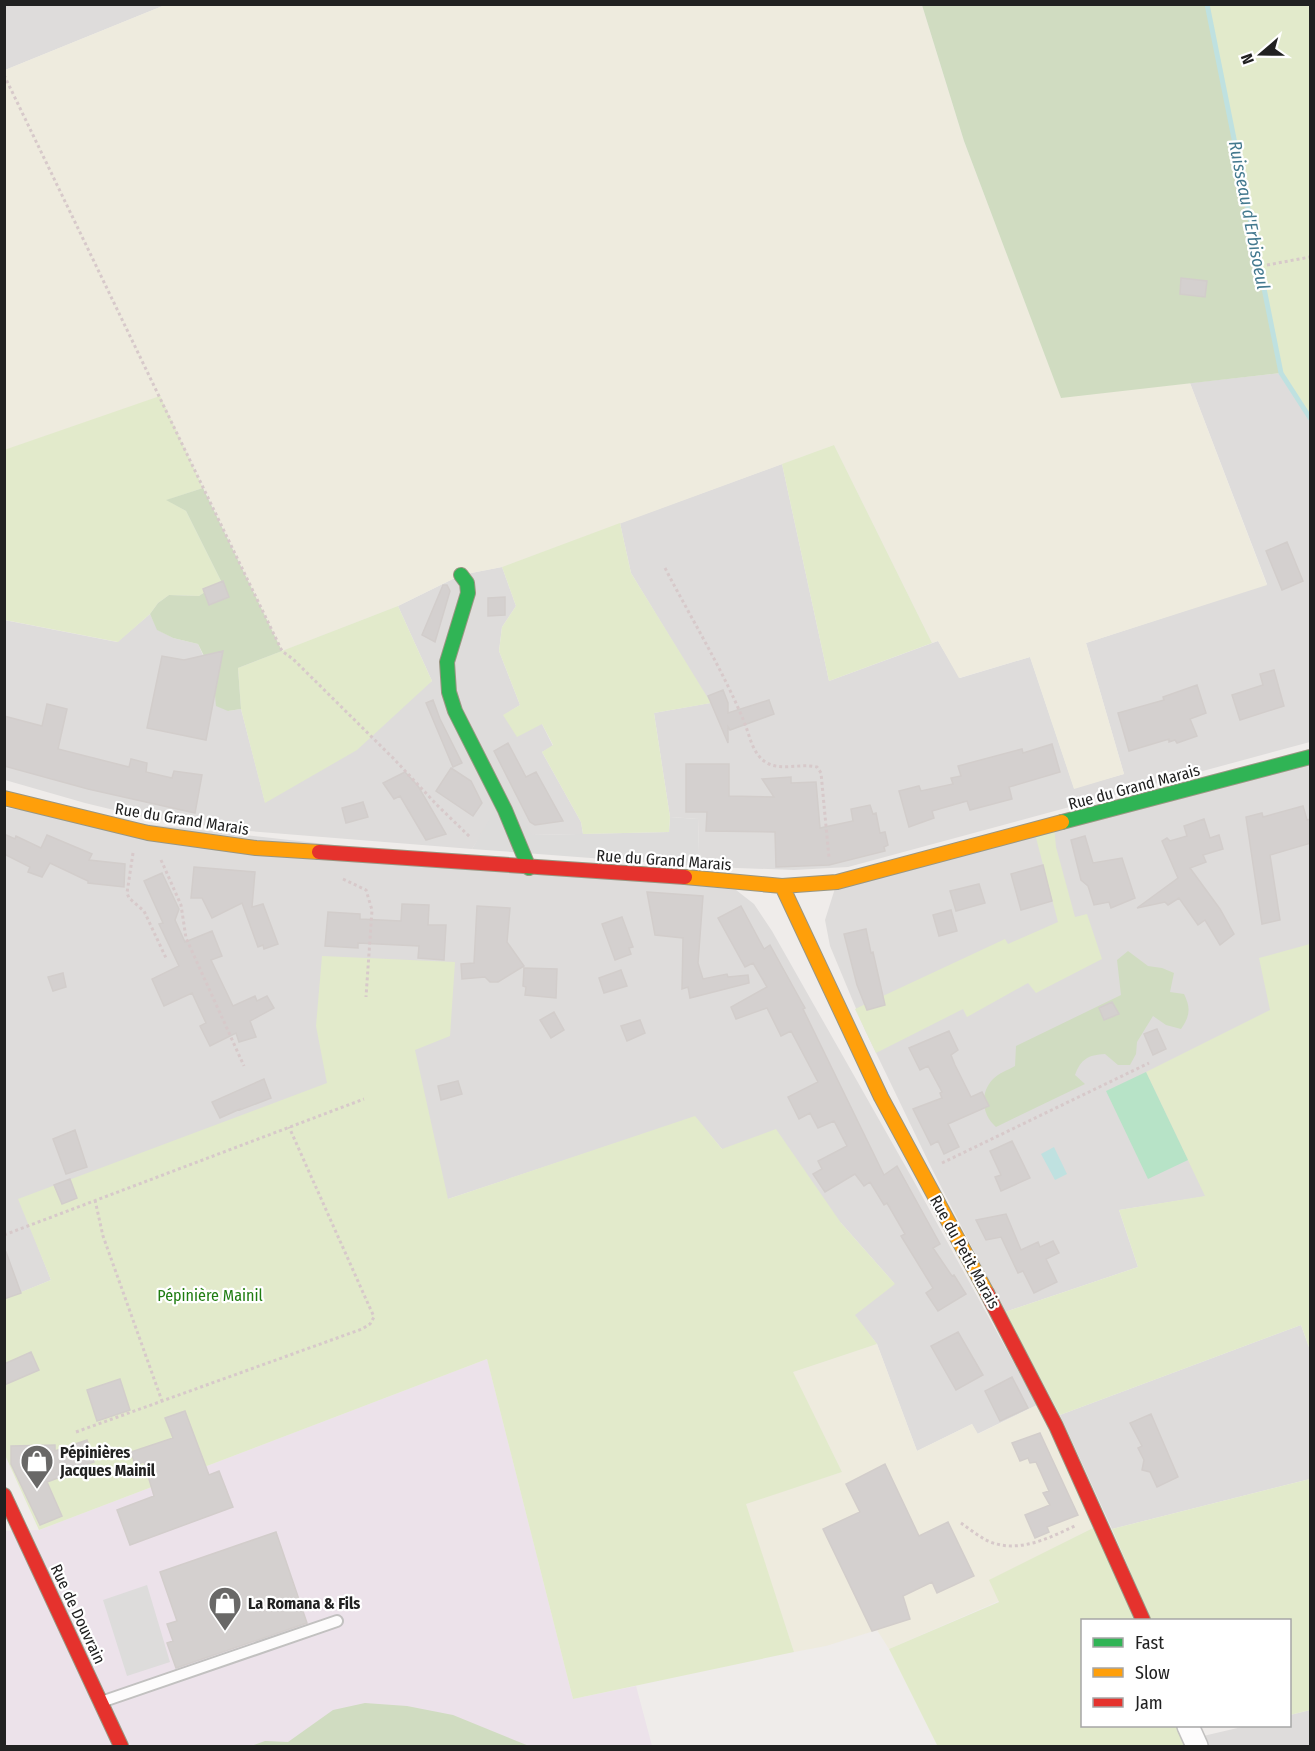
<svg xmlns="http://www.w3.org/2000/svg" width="1315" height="1751" font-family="'Fira Sans Condensed',sans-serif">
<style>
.residential{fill:#dedcdb}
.industrial{fill:#ece2ea}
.religious{fill:#dddcdb}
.farmland{fill:#eeebde}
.grass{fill:#e2eacb}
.forest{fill:#d0dcc1}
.pitch{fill:#b7e3c7}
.water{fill:#bfe1e0}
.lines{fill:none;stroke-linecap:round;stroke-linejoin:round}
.stream{stroke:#bfe1e0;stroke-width:5}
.building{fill:#d4d0cf;stroke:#d2cdcb;stroke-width:1.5}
.lane-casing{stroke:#c2c1c0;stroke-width:14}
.street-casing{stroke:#c2c1c0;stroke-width:24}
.fast-casing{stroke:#999682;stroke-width:16}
.slow-casing{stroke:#999682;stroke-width:16}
.jam-casing{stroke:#999682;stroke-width:16}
.path{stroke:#d7c9ca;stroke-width:3;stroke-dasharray:3 3;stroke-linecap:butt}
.lane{stroke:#fdfcfc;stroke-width:10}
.street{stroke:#fdfcfc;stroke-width:21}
.fast{stroke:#30b455;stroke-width:14}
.slow{stroke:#ff9f0a;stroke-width:14}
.jam{stroke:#e5322d;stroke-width:14}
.labels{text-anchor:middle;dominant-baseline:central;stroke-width:4.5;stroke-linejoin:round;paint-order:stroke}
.street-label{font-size:16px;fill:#212121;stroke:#fff}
.park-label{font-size:16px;fill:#1f7d11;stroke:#fff}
.poi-label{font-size:16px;font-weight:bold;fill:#212121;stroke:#fff;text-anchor:start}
.water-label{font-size:18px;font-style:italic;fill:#43798f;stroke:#fff}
</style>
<rect width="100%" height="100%" fill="#efecea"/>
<path class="residential" d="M5 4H165V5L5 70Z
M1281 373 1310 418V742L848 867 794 870 710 867 699 853 698 819 670 817 654 713 710 703 631 573 620 523 782 464 829 681 938 641 960 678 1030 657 1074 788 1124 774 1086 643 1267 584 1190 383Z
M502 567 516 606 502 627 499 651 520 705 504 715 542 724 553 746 542 752 581 822 583 834 532 835 486 827 472 849 249 831 147 818 85 803 5 780 4 620 117 642 150 614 158 630 173 638 198 644 228 711 241 709 265 802 432 681 398 606 461 575Z
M1310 757V1180L1119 1210 1138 1267 1005 1312 931 1167 865 1030 830 946 825 920 837 882Z
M4 808 736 890 754 904 772 931 911 1176 1037 1405 977 1434 972 1424 917 1451 877 1344 854 1315 894 1283 841 1223 722 1149 695 1117 448 1199H19L51 1280 5 1299Z
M1301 1325 1310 1350V1479L1112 1529 1060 1415Z
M1310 1710V1746H1202L1199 1737 1246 1726H1290V1715Z"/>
<path class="industrial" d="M487 1359 573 1699 636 1686 652 1746H5L4 1531 39 1530Z"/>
<path class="religious" d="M506 791 532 835 669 832 670 817 698 819 699 853 710 867 472 849Z
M147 1585 170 1662 127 1676 103 1600Z"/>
<path class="farmland" d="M165 5H922L964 141 1061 397 1190 383 1267 585 1086 643 1124 774 1074 789 1030 657 959 678 938 641 932 643 834 445 502 567 461 575 398 606 282 651 160 397 5 450V70Z
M877 1344 917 1451 972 1424 978 1434 1037 1405 1095 1527 990 1580 999 1601 889 1649 877 1630 826 1646 794 1652 745 1503 842 1472 792 1371Z"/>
<path class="grass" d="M1207 5H1310V418L1281 373Z
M160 396 203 488 167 500 186 511 221 581 199 596 169 595 158 603 150 614 118 642 5 620 4 450Z
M834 445 932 643 829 681 782 464Z
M620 523 631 573 711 703 654 713 670 817 669 832 583 834 581 822 542 752 553 745 542 724 517 737 503 715 520 705 499 651 502 627 516 606 502 567Z
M398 606 432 681 357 750 265 803 241 709 238 668Z
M1054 825 1056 847 1075 917 1087 914 1102 959 1036 993 1028 983 967 1017 963 1009 876 1053 855 1009 1005 939 1008 944 1058 922 1034 830Z
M1310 944V1350L1301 1325 1060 1415 1005 1312 1138 1267 1119 1210 1205 1196 1146 1072 1270 1010 1259 958Z
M322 956 455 962 450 1036 415 1050 448 1199 695 1116 722 1149 776 1129 841 1223 895 1284 855 1315 877 1344 793 1372 842 1472 746 1504 794 1652 573 1699 487 1359 39 1530 5 1455 4 1299 51 1280 18 1199 327 1083 316 1026Z
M1310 1479V1710L1290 1715V1620H1151L1112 1529Z
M1095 1527 1136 1620H1082V1726H1180L1189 1746H932L937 1745 889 1649 999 1602 989 1580Z"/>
<path class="forest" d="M922 5H1207L1281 373 1061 398 964 141Z
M203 488 282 651 238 668 241 709 228 711 216 706 213 674 198 644 173 638 157 630 150 614 158 603 169 595 199 596 221 581 186 511 166 500Z
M1128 951 1148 966 1162 968 1174 973 1170 992 1184 994C1191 1008 1190 1016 1181 1029L1166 1025 1153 1016 1137 1042 1136 1054 1130 1065H1118L1105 1054C1088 1055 1081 1059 1075 1075L1085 1084 996 1127C982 1115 979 1094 993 1079 999 1073 1008 1070 1015 1066L1016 1046 1121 995 1117 960Z
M365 1703 407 1706 453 1715 529 1746H251L265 1741 288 1742 333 1710Z"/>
<path class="pitch" d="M1146 1072 1188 1160 1148 1179 1106 1091Z"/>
<path class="water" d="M1054 1147 1067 1174 1055 1180 1041 1154Z"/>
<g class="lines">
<path class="stream" d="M1207 4 1281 373 1310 418"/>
</g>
<path class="building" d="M1181 278 1207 281 1205 297 1180 294Z
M1287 542 1303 581 1282 590 1266 551Z
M223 581 229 597 209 605 203 589Z
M443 585H447L450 591 435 642 422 635Z
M505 597V615L488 616V598Z
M223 651 206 740 147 728 162 656 184 660Z
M1274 670 1284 706 1240 720 1232 695 1263 685 1260 674Z
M1197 685 1206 713 1190 719 1197 736 1177 743 1175 740 1169 742V739L1129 751 1118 713 1164 700 1163 697Z
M723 690 728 703V713L769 700 774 714 730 730 728 727V743L708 696Z
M433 700 440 719 462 763 453 767 426 703Z
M47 704 67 709 58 749 129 767 131 759 147 763 146 772 172 778 174 771 202 775 195 813 88 789 4 766V716L42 726Z
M508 743 526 777 536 772 563 821 535 825 530 822 494 751Z
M1052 744 1060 772 1009 787 1012 799 970 810 967 801 932 811 934 818 909 827 899 791 919 786 921 791 953 784 951 778 961 776 958 766 1022 749 1023 753Z
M686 764H729V796L774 797 762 779 791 777V783L816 782 820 828 853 821 851 809 870 805 873 814 876 813 880 833 885 832 888 845 884 847 885 851 829 865 776 867 775 832 706 831 707 812H686Z
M451 768 471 781 482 803 473 816 436 791Z
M405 772 418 786 446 834 426 840 400 796 394 799 383 783Z
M363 802 368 817 346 823 342 808Z
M1303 806 1307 820 1311 819V843L1270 855 1280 920 1262 924 1246 817 1262 813 1263 817Z
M1204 819 1210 838 1219 835 1223 849 1203 855 1206 862 1190 868 1220 909 1234 934 1220 945 1205 920 1198 925 1179 898 1168 905 1165 902 1137 908 1178 878 1162 841 1167 838 1170 841 1187 836 1184 826Z
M4 834 15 839 16 836 41 848 47 835 92 854 89 860 125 864 124 887 88 883V881L50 863 42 877 28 872 30 867 4 854Z
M1085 836 1093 863 1122 858 1135 898 1111 908 1109 902 1094 905 1088 886 1081 880 1071 840Z
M1043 865 1052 901 1021 910 1011 874Z
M194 867 255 872 252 907 263 904 278 944 264 949 263 945 258 947 242 903 212 918 202 898H191Z
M162 873 179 909 175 920 185 942 212 931 222 956 211 960 233 1006 255 996 257 1001 267 996 274 1008 250 1021 256 1037 239 1042 236 1033 210 1046 200 1026 206 1023 192 993 164 1006 152 979 179 966 159 924 163 923 144 881Z
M979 884 985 903 956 911 950 891Z
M647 892 703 896 698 963 703 979 727 974 728 977 748 975 749 983 690 998 688 987 682 989 683 938 655 935Z
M402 904 429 905 428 925H446L444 960 418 958 419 946 358 943V948L325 946 328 912 360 914V919L401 921Z
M477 906 510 908 507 942 524 966 498 982H490L485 977 462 979 461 964 474 963Z
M741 906 764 949 770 945 801 1001 805 1008 803 1009 884 1175 897 1166 940 1244 933 1248 952 1276 954 1275 966 1294 938 1311 926 1293 933 1288 901 1236 905 1234 887 1203 884 1205 870 1182 864 1186 855 1174 825 1192 813 1174 822 1169 818 1161 847 1146 834 1121 818 1128 810 1113 799 1119 788 1097 818 1082 791 1031 781 1036 767 1008 736 1019 731 1007 767 987 753 963 745 967 718 918Z
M951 910 957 931 939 936 933 915Z
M622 917 633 947 629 948 631 954 615 960 602 924Z
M866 929 871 953 873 952 885 1005 867 1010 857 985 844 934Z
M524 968 557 969 556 998 525 995 526 987 523 986Z
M621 970 627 986 604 993 599 978Z
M63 973 66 987 53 991 48 977Z
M1112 1002 1119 1014 1104 1020 1099 1008Z
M554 1012 564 1030 551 1038 540 1020Z
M640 1020 645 1033 627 1041 621 1026Z
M1157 1029 1166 1049 1153 1055 1144 1034Z
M949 1031 958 1050 951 1055 955 1065 971 1097 982 1092 989 1106 948 1124 959 1147 944 1154 938 1141 931 1145 913 1109 942 1098 940 1093 942 1092 928 1066 920 1070 909 1048Z
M264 1079 271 1098 240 1110V1109L220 1118 212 1102Z
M458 1081 462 1094 441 1100 438 1086Z
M75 1130 87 1167 66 1174 53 1139Z
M1012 1141 1030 1178 1001 1191 995 1177 1001 1175 990 1151Z
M70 1179 77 1198 62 1204 54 1185Z
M1006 1214 1021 1250 1038 1242 1040 1247 1053 1241 1059 1253 1046 1259 1057 1282 1034 1293 1023 1271 1018 1273 1001 1237 986 1240 976 1220Z
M6 1252 21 1293 4 1299V1253Z
M958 1332 983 1375 956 1390 931 1346Z
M31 1352 39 1370 4 1385V1364Z
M1012 1377 1028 1408 1000 1421 985 1391Z
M120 1379 130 1410 97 1421 87 1390Z
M185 1411 209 1475 219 1471 233 1507 130 1545 117 1510 154 1496 144 1462 135 1465 131 1452 173 1438 165 1418Z
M1151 1414 1178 1477 1157 1487 1150 1472 1142 1470 1144 1460 1138 1448 1142 1446 1130 1423Z
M1040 1433 1078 1515 1047 1527 1049 1532 1035 1538 1025 1515 1050 1505 1043 1493 1049 1491 1036 1462 1030 1463 1028 1458 1020 1461 1012 1443Z
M87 1440 94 1462 68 1471 69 1474 47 1482 62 1516 40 1525 11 1464V1446L55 1445V1451Z
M885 1464 919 1536 948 1522 974 1576 937 1593 932 1582 903 1596 910 1619 872 1631 823 1529 860 1512 846 1484Z
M276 1532 307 1623 176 1668 167 1643 173 1641 167 1624 177 1621 160 1572Z"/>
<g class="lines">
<g class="lane-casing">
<path id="lane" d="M104 1701 337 1621"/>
</g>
<g class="street-casing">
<path id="street" d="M1188 1726 1197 1746"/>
</g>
<g class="fast-casing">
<path id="fast" d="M461 575 467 583 468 593 447 662 449 692 455 711 505 810 529 868
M1062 822 1310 757"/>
</g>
<g class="slow-casing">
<path id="slow" d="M4 798 148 833 256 848 319 852
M685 877 782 886 837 882 1062 822
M782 886 881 1097 987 1293"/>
</g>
<g class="jam-casing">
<path id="jam" d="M319 852 685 877
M987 1293 1056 1426 1143 1620
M4 1495 121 1746"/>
</g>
<path class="path" d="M4 75 282 651 293 659 394 759 437 805 470 837
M1267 265 1310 257
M665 568C692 620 723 670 745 724 750 737 753 755 767 763 781 771 801 763 817 767L821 773 829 858
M133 853 127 893 129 898 144 911 166 958
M161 860 181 905 186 938 244 1066
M343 879 366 890 372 910 366 997
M942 1163 1149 1063
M95 1200 103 1236 162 1401
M4 1235 364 1099
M76 1432 362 1329 370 1324 374 1317 289 1127
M961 1523C968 1528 976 1534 984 1539 1015 1556 1049 1538 1077 1525"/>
<use href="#lane" class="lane"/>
<use href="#street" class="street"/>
<use href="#fast" class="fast"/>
<use href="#slow" class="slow"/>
<use href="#jam" class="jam"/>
</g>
<defs>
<g id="shop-pin" transform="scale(1.725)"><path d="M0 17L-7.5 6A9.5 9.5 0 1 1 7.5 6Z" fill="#696867" stroke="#fff"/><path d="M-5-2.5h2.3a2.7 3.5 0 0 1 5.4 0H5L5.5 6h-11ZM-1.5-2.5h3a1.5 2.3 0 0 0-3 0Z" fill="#fff"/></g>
</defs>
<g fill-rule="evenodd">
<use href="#shop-pin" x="37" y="1461"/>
<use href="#shop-pin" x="225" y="1603"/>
</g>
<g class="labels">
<g class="street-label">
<text transform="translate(1134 787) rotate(-15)">Rue du Grand Marais</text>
<text transform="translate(182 819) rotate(9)">Rue du Grand Marais</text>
<text transform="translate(664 860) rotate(4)">Rue du Grand Marais</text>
<text transform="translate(965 1252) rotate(61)">Rue du Petit Marais</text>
<text transform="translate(78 1614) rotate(65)">Rue de Douvrain</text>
</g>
<g class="park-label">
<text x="210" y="1295">Pépinière Mainil</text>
</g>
<g class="poi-label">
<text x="60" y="1452">Pépinières<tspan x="60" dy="18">Jacques Mainil</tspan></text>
<text x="248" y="1603">La Romana &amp; Fils</text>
</g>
<g class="water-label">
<text transform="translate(1249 215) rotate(79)">Ruisseau d'Erbisoeul</text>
</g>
</g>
<rect width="1315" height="1751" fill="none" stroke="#212121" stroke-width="12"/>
<rect x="1081" y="1619" width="210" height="108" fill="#ffffff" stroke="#a6a6a6" stroke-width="1.5"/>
<rect x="1093" y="1638" width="30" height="9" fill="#30b455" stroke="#a6a6a6" stroke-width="1.5"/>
<text x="1135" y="1649" font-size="18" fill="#212121">Fast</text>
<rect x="1093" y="1668" width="30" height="9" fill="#ff9f0a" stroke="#a6a6a6" stroke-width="1.5"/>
<text x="1135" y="1679" font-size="18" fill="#212121">Slow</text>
<rect x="1093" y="1698" width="30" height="9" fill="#e5322d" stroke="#a6a6a6" stroke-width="1.5"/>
<text x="1135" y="1709" font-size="18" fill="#212121">Jam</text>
<g transform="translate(1261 54) rotate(250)" stroke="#ffffff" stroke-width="4.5" paint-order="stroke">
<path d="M0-4.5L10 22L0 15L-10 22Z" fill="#212121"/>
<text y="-9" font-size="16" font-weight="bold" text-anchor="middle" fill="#212121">N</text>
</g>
</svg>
